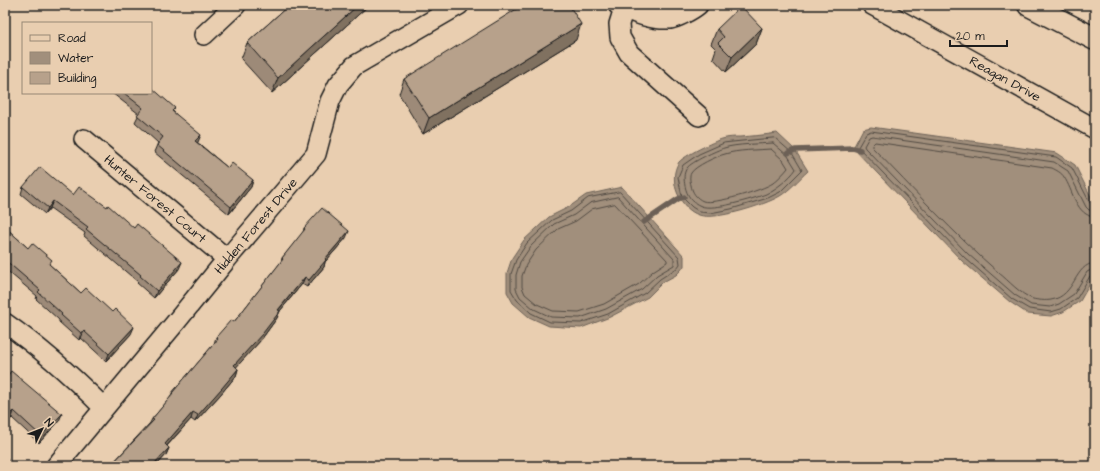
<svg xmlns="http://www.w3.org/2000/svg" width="1100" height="471" font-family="'Architects Daughter',sans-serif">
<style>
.water{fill:#a18f7c;stroke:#6c6156}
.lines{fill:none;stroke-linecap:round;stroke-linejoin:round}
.shore{stroke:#514a42;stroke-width:1}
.stream{stroke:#6c6156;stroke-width:5.5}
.minor-casing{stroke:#1c1c1c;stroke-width:22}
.highway-casing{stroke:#1c1c1c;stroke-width:25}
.minor{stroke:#e9ceb0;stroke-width:19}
.highway{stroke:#e9ceb0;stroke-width:22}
.wall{fill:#9d8a78;stroke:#1c1c1c}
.shaded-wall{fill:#807161;stroke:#1c1c1c}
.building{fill:#b7a18b;stroke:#1c1c1c}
.labels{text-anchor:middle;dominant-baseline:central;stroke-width:3;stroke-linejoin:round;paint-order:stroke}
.street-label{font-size:13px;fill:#1c1c1c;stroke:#e9ceb0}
</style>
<rect width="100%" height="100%" fill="#e9ceb0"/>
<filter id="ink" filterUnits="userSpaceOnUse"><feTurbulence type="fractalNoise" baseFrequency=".025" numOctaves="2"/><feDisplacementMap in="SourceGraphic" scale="8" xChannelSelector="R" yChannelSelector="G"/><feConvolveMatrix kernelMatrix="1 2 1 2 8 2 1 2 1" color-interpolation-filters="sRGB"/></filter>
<g filter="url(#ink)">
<path class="water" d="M871 127 1057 153 1075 165 1095 205V275L1080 301 1063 312 1051 316 1028 314 1010 302 962 261 853 148 863 129Z
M777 133 795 150 808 171C799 179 790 190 780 196 765 205 715 221 699 215 680 209 667 180 679 162 684 156 714 141 722 139 728 137 735 137 740 137 753 136 765 135 777 133Z
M622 187 684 256V266L681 270 676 275 663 282 648 297 610 317 581 328 549 326 529 317 513 303 507 292V273L512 258 524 240 549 217 569 207 586 195Z"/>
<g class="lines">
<path class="shore" d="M775 138 792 153 802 170 780 192 768 198 731 209 710 213 700 212 692 207 682 197 678 177 683 165 699 154 724 143Z
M773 143 788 156 796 169C790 178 776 189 766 194 753 199 713 211 701 206 691 202 687 195 685 186 684 180 683 173 687 168 691 162 717 150 724 148 736 144 760 144 773 143Z
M771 149 783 160 788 168C784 173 778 179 773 183 763 190 714 205 703 201 696 198 692 192 691 185 690 181 689 177 691 173 695 166 717 156 725 154 737 150 758 150 771 149Z
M620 192 679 257 680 264 677 268 660 279 645 293 608 314 581 323 550 322 531 313 517 300 511 290V274L516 260 527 243 552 220 571 211 588 198Z
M618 197 674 259V265L657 275 642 289 606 309 580 318 551 317 534 309 520 297 516 289V275L520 262 531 246 554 224 574 215 590 203Z
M615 204 667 260V262L653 271 639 284 604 304 579 312 553 311 537 304 525 294 522 287V276L526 265 536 250 558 229 576 221 592 209Z
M1095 206 1090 203 1072 168 1056 157 871 131 866 133 858 147 965 258 1012 299 1029 309 1051 312 1061 309 1077 298 1090 276 1095 274
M1095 211 1089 210 1086 207 1068 171 1054 162 872 136 869 137 864 146 865 148 968 254 1015 295 1031 305 1050 307 1059 304 1074 294 1087 272 1091 270 1095 269
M1095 217C1076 216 1073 190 1064 177 1062 173 1056 170 1052 168L875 142 872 145V147C914 190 954 234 999 273 1009 281 1020 294 1033 299 1037 300 1046 301 1051 300 1076 296 1074 264 1095 263"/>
<path class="stream" d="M788 153 795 150 853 148 860 150
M644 222 678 199 684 197"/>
<g class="minor-casing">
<path id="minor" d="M618 5C633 13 653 20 670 19 677 18 692 10 698 5
M872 5 1095 129
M624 8 619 24 620 37 629 53 699 116
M204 35 236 5
M84 139 227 259
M5 323C41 348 73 377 104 408
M56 466 176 322 227 259 316 154 330 101 338 85 354 66 459 5"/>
</g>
<g class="highway-casing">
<path id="highway" d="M1029 5 1095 39"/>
</g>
<use href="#minor" class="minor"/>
<use href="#highway" class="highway"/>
</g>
<path class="wall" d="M289 5H369L272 93 241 59 247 43Z
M762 28 756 44 726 72 713 58 716 49 711 44 717 29Z
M576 40 423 134 399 94 404 79Z
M112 93H151L174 112 198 142H197L228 168 253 180 251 187 229 214 154 152 157 145 158 143 135 122 139 114Z
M23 187 73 195 179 269 154 298 137 283 138 282 84 236 85 233 50 208 45 214 21 194Z
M5 227 28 248 50 265 81 293 131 334 106 361 81 338 79 340 59 322V320L36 299 37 296 5 269Z
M304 228 346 238 325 262 324 267 307 287 302 284 280 311 277 318 261 340 236 367 238 369 236 376 220 395 195 422 191 419 167 446 169 448 166 455 156 466H110L150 423 152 419 170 398 172 393 214 344 216 337 234 322 281 262 282 258 303 233Z
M5 378 59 421 39 443 12 418 10 420 5 416Z"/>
<path class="shaded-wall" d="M358 5H369L272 93 278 78Z
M581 24 576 40 423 134 429 118Z
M762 28 756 44 726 72 732 57Z
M201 135 198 142 193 148 195 141Z
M253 180 251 187 229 214 231 207Z
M53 201 50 208 45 214 48 208Z
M349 231 346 238 325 262 324 267 307 287 309 280 325 259Z
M182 262 179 269 154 298 157 291Z
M305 277 302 284 280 311 277 318 261 340 232 372 234 365Z
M134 327 131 334 106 361 109 354Z
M84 331 81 338 79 340 81 333Z
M238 369 236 376 220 395 195 422 198 415Z
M14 411 12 418 10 420 12 413Z
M193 412 191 419 162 451 165 444Z
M62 414 59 421 39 443 41 436Z
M169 448 166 455 156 466H152Z"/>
<path class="building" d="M289 5H358L278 78 247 43Z
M523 5H569L581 24 429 118 404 79Z
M741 6 762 28 732 57 718 43 724 37 717 29Z
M151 87 175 108 172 111 201 135 195 141 228 168 232 163 253 180 231 207 157 145 163 137 137 115 143 108 124 93H151Z
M40 167 73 195 79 187 107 207 108 205 134 228 137 224 182 262 157 291 140 276 141 275 86 229 88 227 53 201 48 208 23 187Z
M322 208 349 231 325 259 326 260 309 280 305 277 278 310 280 311 263 333 234 365 238 369 222 388 198 415 193 412 165 444 169 448 152 466H110L154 420 152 419 173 394 172 393 218 339 216 337 231 320 234 322 283 259 282 258 305 229 304 228Z
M5 227 28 248 32 243 52 260 49 264 81 293 86 288 112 312 115 309 134 327 109 354 84 331 81 333 61 315 62 314 38 292 40 290 5 260Z
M11 371 62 414 41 436 14 411 12 413 5 407V378H6Z
M5 458 8 460 5 464Z"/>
</g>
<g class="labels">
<g class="street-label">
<text transform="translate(1005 79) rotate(29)">Reagan Drive</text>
<text transform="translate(155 199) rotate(40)">Hunter Forest Court</text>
<text transform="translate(256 226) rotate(-50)">Hidden Forest Drive</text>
</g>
</g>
<rect width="1100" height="471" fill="none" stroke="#e9ceb0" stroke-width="20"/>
<rect x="10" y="10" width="1080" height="451" fill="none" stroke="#1c1c1c" stroke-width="1.5" filter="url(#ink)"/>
<rect x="22" y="22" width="130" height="72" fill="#e9ceb0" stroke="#978775"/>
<rect x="30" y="35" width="20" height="6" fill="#e9ceb0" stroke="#978775"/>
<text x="58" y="42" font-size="12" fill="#1c1c1c">Road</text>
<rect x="30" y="52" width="20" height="12" fill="#a18f7c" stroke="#978775"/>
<text x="58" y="62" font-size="12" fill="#1c1c1c">Water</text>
<rect x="30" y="72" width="20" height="12" fill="#b7a18b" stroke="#978775"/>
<text x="58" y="82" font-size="12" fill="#1c1c1c">Building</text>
<g transform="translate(42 429) rotate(47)" stroke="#e9ceb0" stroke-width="3" paint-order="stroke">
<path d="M0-3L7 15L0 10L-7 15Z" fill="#1c1c1c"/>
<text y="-6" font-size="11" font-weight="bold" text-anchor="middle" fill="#1c1c1c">N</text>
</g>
<path d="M950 40v6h57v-6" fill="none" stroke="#1c1c1c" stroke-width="2"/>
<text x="956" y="40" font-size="12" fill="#1c1c1c" stroke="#e9ceb0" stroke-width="3" paint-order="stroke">20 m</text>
</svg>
